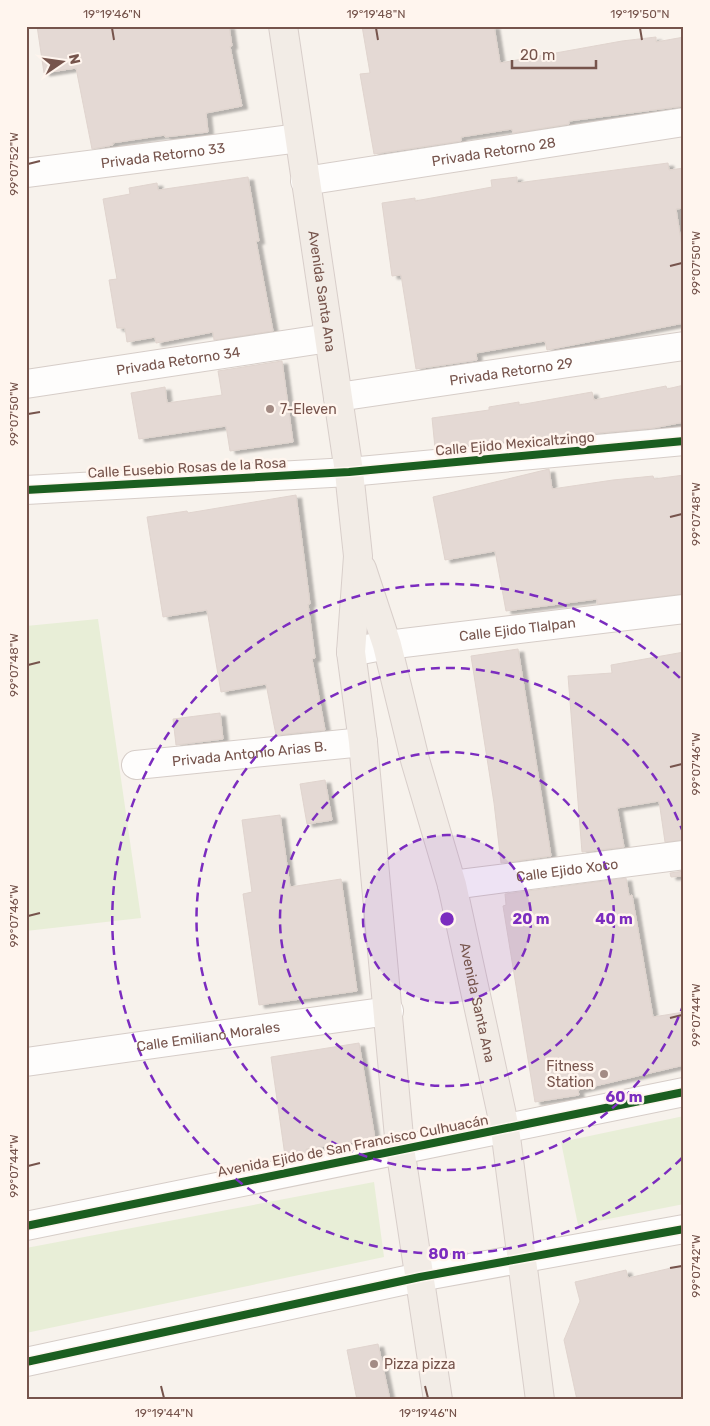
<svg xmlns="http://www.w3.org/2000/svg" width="710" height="1426" font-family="Rubik,sans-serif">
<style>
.green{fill:#e8eed7}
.building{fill:#e4d9d4;stroke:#e0d4ce;filter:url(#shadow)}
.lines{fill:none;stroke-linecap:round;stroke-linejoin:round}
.minor-casing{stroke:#d6cdc8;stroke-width:30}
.major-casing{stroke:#d8ceca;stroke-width:30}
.minor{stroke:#fefdfc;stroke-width:28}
.major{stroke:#f2ece6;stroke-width:28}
.cycleway-casing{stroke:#fff5ee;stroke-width:11}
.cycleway{stroke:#1b5e20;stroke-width:8}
.ticks{fill:none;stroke:#76544c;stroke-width:2}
.ring{fill:none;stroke:#7b2cbf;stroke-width:2.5;stroke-dasharray:9 6}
.poi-dot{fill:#a38b84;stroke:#fff5ee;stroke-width:2}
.labels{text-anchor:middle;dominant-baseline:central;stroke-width:5;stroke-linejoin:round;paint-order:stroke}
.street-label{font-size:14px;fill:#76544c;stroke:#fff5ee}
.poi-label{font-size:14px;fill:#76544c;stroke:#fff5ee;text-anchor:start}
.centre{fill:#7b2cbf;stroke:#fff5ee;stroke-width:2.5}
.ring-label{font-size:15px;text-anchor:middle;font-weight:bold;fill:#7b2cbf;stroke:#fff5ee;stroke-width:5;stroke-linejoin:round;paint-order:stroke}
.neatline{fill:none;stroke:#76544c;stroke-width:2}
.ticks-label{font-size:12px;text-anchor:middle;fill:#76544c}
</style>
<defs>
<filter id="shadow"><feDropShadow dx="5.5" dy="3" stdDeviation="1" flood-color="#0004"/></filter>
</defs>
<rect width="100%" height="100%" fill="#f7f2ec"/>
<path class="green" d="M98 619 141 918 26 931V626Z
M684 1116V1204L578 1225 561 1142Z
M374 1182 384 1257 26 1333V1248Z"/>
<path class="building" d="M37 26H229L232 46H230L242 106 206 113 208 132 165 137V135L112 143 113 145 92 149 76 68 44 73Z
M362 26H494L500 63 622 41 656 37V42L684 37V106L569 121V124L513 133 512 129 461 137V141L374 154 360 74 370 73Z
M668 163 669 170 684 168V208L676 209 684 260V323L547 350 545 341 476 353 477 360 416 369 401 275 392 276 382 203 415 198V201L492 187 491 180 517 177V183Z
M248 177 259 241H256L273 331 214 340 213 332 156 343 155 337 127 342 125 328H117L109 280 117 279 103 199 130 194 129 188 157 183 158 190Z
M282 361 293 442 230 451 226 426 139 439 131 393 165 387 167 403 222 395 218 371Z
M684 385V422L653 428 435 448 432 418 489 410V407L519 402V405L592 392 594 400 666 386 667 389Z
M549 469 552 489 613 480 653 476 654 479 684 475V594L597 604V599L506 611 495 551 445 560 433 497Z
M296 495 310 604H308L315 658 312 659 325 730 276 735 266 684 221 692 207 610 163 617 147 517 187 511 188 513Z
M518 649 551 856 501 863 494 803 471 656Z
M684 652V840L665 842 659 801 617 808 624 847 582 852 568 676 612 673 611 665Z
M220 713 223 739 176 745 173 719Z
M325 780 332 820 307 824 300 784Z
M280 815 290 887 341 879 357 991 259 1005 243 894 252 892 242 820Z
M684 871V876L671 877 670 873Z
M626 878 629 896 632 895 653 1017 684 1012V1065L578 1090 579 1095 535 1102 503 906 506 905 505 894Z
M359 1043 375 1139 306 1149 307 1153 285 1156 271 1057Z
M684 1265V1400H577L564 1340 580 1301 575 1282 626 1270 628 1278Z
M378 1344 390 1400H357L347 1350Z"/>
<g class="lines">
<g class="minor-casing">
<g id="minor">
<path id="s1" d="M26 173 299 138"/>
<path id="s2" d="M305 181 684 122"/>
<path id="s3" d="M26 384 329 338"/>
<path id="s4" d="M338 397 684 346"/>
<path d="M26 490 349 472 684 441"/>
<path id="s5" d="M351 652 387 645 684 609"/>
<path id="s6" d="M136 765 363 742"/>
<path id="s7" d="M452 885 684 855"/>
<path id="s8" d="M26 1062 389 1011"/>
<path d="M26 1226 684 1092"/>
<path d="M26 1362 420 1277 684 1229"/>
</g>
</g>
<g class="major-casing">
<g id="major">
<path id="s9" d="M283 26 349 472 358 556 351 652 363 742 400 1148 438 1400"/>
<path id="s10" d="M362 569 387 645 415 760 452 885 505 1129 540 1400"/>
</g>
</g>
<use href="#minor" class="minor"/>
<use href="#major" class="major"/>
<g class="cycleway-casing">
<path id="cycleway" d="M26 490 349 472 684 441
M26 1226 684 1092
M26 1362 420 1277 684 1229"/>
</g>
<use href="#cycleway" class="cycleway"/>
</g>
<path class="ticks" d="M112 28 114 40M376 28 378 40M640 28 642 40M28 164 40 161M670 266 682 263M28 414 40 412M670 517 682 514M28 665 40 662M670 767 682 764M28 916 40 913M670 1018 682 1015M28 1166 40 1163M670 1268 682 1266M161 1386 164 1398M425 1386 428 1398"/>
<circle cx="447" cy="919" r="84" fill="#7b2cbf" fill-opacity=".12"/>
<g class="ring">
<circle cx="447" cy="919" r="84"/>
<circle cx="447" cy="919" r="167"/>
<path d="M684 1003A251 251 0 1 1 684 835"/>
<path d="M682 1158A335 335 0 1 1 682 680"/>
</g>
<g class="poi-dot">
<circle cx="270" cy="409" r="5"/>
<circle cx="604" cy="1074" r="5"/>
<circle cx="374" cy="1364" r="5"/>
</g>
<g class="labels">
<g class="street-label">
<text stroke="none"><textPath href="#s2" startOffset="191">Privada Retorno 28</textPath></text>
<text stroke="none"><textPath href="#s1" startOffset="138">Privada Retorno 33</textPath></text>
<text stroke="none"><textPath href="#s9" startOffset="268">Avenida Santa Ana</textPath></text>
<text stroke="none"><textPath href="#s3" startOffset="154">Privada Retorno 34</textPath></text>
<text stroke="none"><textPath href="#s4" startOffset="175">Privada Retorno 29</textPath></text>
<text transform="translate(515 444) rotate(-5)">Calle Ejido Mexicaltzingo</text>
<text transform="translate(187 468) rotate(-3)">Calle Eusebio Rosas de la Rosa</text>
<text stroke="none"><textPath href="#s5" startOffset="168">Calle Ejido Tlalpan</textPath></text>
<text stroke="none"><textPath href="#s6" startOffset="114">Privada Antonio Arias B.</textPath></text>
<text stroke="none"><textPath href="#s7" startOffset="116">Calle Ejido Xoco</textPath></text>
<text stroke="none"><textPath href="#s10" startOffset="449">Avenida Santa Ana</textPath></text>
<text stroke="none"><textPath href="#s8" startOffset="184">Calle Emiliano Morales</textPath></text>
<text transform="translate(353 1146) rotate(-11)">Avenida Ejido de San Francisco Culhuacán</text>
</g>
<g class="poi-label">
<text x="280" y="409">7-Eleven</text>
<text x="594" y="1066" text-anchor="end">Fitness<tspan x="594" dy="16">Station</tspan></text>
<text x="384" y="1364">Pizza pizza</text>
</g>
</g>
<circle cx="447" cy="919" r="8" class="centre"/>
<g class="ring-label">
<text x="531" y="924">20 m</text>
<text x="614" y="924">40 m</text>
<text x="624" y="1102">60 m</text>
<text x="447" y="1259">80 m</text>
</g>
<rect width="710" height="1426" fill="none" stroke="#fff5ee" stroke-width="55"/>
<g transform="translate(62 62) rotate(77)" stroke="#fff5ee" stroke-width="4" paint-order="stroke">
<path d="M0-4L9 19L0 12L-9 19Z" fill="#76544c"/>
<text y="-8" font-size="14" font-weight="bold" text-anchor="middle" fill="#76544c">N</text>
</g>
<path d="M512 60v8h84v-8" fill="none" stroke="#76544c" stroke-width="2.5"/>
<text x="520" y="60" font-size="15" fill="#76544c" stroke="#fff5ee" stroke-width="4" paint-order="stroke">20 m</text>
<rect x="28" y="28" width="654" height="1370" class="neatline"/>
<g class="ticks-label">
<text x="112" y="18">19°19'46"N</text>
<text x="376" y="18">19°19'48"N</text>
<text x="640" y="18">19°19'50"N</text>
<text transform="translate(14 164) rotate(-90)" y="4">99°07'52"W</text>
<text transform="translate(696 263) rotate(-90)" y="4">99°07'50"W</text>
<text transform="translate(14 414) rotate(-90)" y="4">99°07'50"W</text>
<text transform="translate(696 514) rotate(-90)" y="4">99°07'48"W</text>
<text transform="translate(14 665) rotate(-90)" y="4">99°07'48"W</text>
<text transform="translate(696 764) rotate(-90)" y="4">99°07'46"W</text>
<text transform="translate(14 916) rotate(-90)" y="4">99°07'46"W</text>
<text transform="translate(696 1015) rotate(-90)" y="4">99°07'44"W</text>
<text transform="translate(14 1166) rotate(-90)" y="4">99°07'44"W</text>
<text transform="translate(696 1266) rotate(-90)" y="4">99°07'42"W</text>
<text x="164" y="1417">19°19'44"N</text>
<text x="428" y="1417">19°19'46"N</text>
</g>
</svg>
